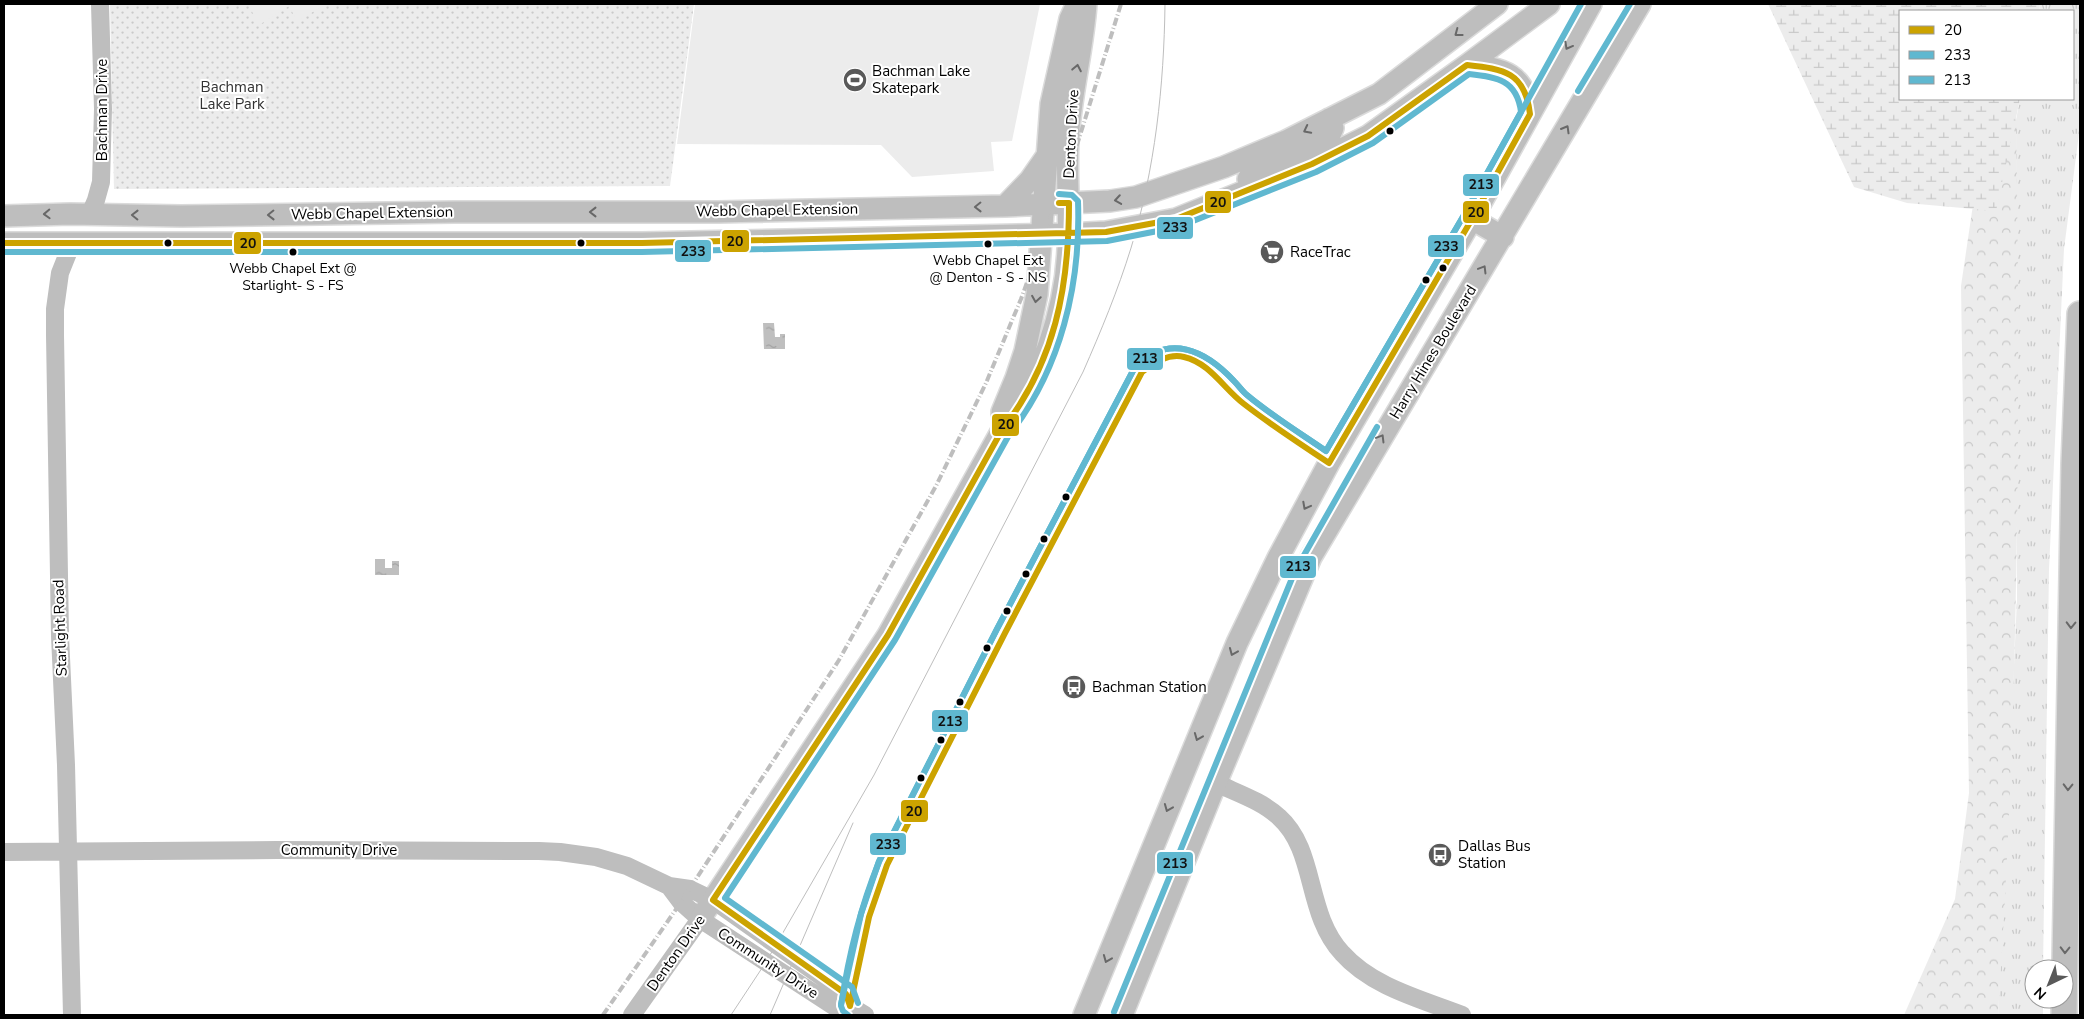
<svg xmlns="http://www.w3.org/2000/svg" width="2084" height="1019" font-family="'Nunito Sans',sans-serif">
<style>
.grass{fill:url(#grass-tufts)}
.forest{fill:url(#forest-crowns)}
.wetland{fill:url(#wetland-marsh)}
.park{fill:url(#park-dots)}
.pitch{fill:#ececec}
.water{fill:url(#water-ripples)}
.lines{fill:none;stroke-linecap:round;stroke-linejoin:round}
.major-casing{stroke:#dbdbdb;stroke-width:24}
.highway-casing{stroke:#dbdbdb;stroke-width:28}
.minor{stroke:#bebebe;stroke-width:18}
.major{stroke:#bebebe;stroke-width:21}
.highway{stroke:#bebebe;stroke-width:25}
.tram{stroke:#bebebe;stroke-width:1}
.rail{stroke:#bebebe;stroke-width:4;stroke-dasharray:8 2.5 1 2.5;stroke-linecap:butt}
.bus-1-casing{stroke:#fff;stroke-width:10}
.bus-2-casing{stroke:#fff;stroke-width:10}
.bus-3-casing{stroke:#fff;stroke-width:10}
.bus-1{stroke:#cca300;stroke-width:6}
.bus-2{stroke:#60b8d0;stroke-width:6}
.bus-3{stroke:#60b8d0;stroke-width:6}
.oneway{stroke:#686868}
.bus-dot{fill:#000;stroke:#fff;stroke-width:2}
.labels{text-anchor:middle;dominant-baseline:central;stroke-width:4;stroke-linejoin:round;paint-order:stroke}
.bus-label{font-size:14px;fill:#000;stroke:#fff}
.poi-label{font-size:15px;fill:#000;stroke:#fff;text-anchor:start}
.park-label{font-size:15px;fill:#333;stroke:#fff}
.street-label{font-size:15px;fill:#000;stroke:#fff}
.line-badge{stroke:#fff;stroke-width:2}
.pale-badge-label{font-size:14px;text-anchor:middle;font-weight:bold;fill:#111}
</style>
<defs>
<pattern id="grass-tufts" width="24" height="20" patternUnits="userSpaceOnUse" patternTransform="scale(1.25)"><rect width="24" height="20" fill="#ececec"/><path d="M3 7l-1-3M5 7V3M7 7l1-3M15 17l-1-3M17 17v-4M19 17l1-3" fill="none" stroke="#c9c9c9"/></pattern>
<pattern id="forest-crowns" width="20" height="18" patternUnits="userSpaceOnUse" patternTransform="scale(1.25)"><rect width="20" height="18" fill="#ececec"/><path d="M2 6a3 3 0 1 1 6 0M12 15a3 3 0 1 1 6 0" fill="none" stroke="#c9c9c9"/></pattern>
<pattern id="wetland-marsh" width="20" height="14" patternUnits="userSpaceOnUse" patternTransform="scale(1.25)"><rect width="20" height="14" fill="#ececec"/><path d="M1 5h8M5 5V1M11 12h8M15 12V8" fill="none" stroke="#c9c9c9"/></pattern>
<pattern id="park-dots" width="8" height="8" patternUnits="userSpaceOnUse" patternTransform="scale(1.25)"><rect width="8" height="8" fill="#ececec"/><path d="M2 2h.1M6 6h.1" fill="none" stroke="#c9c9c9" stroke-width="1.8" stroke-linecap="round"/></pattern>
<pattern id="water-ripples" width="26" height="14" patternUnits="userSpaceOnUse" patternTransform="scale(1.25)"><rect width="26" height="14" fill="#bfbfbf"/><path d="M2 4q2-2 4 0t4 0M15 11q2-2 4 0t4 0" fill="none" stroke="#a2a2a2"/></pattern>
</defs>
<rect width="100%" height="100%" fill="#fff"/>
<path class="grass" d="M2040 4H2080V126L2064 249 2049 569 2043 969H2034V999H2043V1015H1998L2017 599 2016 120 2020 99H2073V11H2039Z"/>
<path class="forest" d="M1987 110 2016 120C2021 418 2018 717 1998 1015H1904L1955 899 1969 793 1961 286Z"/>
<path class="wetland" d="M1768 4H2040L2039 11H1900V99H2020L1996 211 1907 203 1854 187Z"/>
<path class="park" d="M110 4H694L670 186 114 189Z"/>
<path class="pitch" d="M248 4H327L297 21 289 6 259 25Z
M695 4H1040L1012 141 991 142 994 171 912 177 881 145 677 144Z"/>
<path class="water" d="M763 323H774L775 337H780V334H785V349H764Z
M375 559H385V568H392V561H399V575H375Z"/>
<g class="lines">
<g class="major-casing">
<path id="major" d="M1467 65C1504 68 1525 74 1530 114
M1248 179 1252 173 1329 137 1333 128 1329 119
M1005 206 1030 180 1046 157
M4 216 70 214 181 216 454 212H718L1005 206 1110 201 1136 197 1224 167 1286 141 1379 94 1497 4
M1472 219 1503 237
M4 243H642L1069 234 1106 232 1176 219 1312 164 1368 136 1467 65 1549 4
M1002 427V412L1016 378 1025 351 1037 294 1051 104 1070 19 1077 4
M700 919 888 635 1002 430C1041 387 1066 306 1068 248 1070 212 1066 175 1068 139 1071 93 1083 49 1086 4
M1084 1015 1237 643 1278 558 1329 463 1472 219 1591 4
M1122 1015 1216 783 1311 557 1640 4"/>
</g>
<g class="highway-casing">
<path id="highway" d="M2064 1015 2074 464 2080 314"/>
</g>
<path class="minor" d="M90 214 96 200 101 182 103 109 100 4
M72 243 60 273 55 309V335L60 636 66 765 72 1015
M1216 783C1237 793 1262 801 1279 817 1317 851 1305 913 1342 953 1372 987 1421 999 1462 1015
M4 852 277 850 539 851 560 852 596 857 627 866 669 886 690 889 713 900 846 994 850 1006 865 1015
M669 886 681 902 700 919 838 1009 850 1006
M632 1015 700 919"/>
<use href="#major" class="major"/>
<use href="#highway" class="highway"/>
<path class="tram" d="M731 1015 766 962 874 775 1083 372C1101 331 1118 290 1131 248 1155 169 1164 86 1165 4
M770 1015 853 823"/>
<path class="rail" d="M603 1015 681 902 839 660 936 486 986 383 1021 299 1077 145 1121 4"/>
<g class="bus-1-casing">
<path id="bus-1" d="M4 243H642L1106 232 1176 219 1312 164 1368 136 1467 65C1504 69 1525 72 1530 114L1472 219 1329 463C1300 444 1271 425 1244 404 1224 389 1210 363 1184 357 1168 353 1154 363 1142 372L1005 633 887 865 869 917 850 1006
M850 1006 846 994 713 900 888 635 1002 430C1055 362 1069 288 1069 203H1059"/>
</g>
<g class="bus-2-casing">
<path id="bus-2" d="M4 252H642L1107 241 1178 227 1316 172 1373 143 1469 74C1497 77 1517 80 1521 112L1464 215 1326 451C1300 433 1272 416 1247 395 1242 391 1239 386 1234 381 1205 350 1169 333 1135 367L997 629 879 861 861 914 841 1004
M858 1003 852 987 725 898 895 640 1009 435C1061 369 1081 284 1078 201L1072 195 1059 194"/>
</g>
<g class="bus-3-casing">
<path id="bus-3" d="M1578 91 1630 4
M1114 1012 1295 571 1377 427
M848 1015 843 1011 841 1006C848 959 861 906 879 862L997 629 1135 367C1169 333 1205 350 1234 381 1239 386 1242 391 1247 395 1272 416 1300 433 1326 451L1464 215 1581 4"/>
</g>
<use href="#bus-1" class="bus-1"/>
<use href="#bus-2" class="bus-2"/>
<use href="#bus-3" class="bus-3"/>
</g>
<defs><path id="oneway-chevron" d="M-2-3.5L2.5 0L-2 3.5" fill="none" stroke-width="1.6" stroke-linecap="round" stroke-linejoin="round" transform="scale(1.25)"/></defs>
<g class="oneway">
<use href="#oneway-chevron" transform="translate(1458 33) rotate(143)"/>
<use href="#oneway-chevron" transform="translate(1568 46) rotate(119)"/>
<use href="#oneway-chevron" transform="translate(1077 68) rotate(-79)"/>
<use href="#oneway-chevron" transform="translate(1566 129) rotate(-60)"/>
<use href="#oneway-chevron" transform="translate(1307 130) rotate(153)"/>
<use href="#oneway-chevron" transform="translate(1118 200) rotate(171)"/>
<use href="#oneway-chevron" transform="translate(978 207) rotate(179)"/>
<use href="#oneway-chevron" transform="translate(593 212) rotate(180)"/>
<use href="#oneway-chevron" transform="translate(47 214) rotate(178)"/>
<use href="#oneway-chevron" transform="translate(135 215) rotate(-179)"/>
<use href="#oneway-chevron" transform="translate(271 215) rotate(179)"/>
<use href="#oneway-chevron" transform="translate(1483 269) rotate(-59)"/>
<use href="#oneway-chevron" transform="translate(1036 299) rotate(99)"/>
<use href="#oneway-chevron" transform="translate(1381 438) rotate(-59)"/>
<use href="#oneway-chevron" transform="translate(1306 506) rotate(118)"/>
<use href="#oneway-chevron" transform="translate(2071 625) rotate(91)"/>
<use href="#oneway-chevron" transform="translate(1233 652) rotate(113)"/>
<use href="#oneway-chevron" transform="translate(1198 737) rotate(112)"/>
<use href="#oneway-chevron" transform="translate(2068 787) rotate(91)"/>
<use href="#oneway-chevron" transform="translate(1168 808) rotate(112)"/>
<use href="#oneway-chevron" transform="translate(2065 950) rotate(91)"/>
<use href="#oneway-chevron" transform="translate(1107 959) rotate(112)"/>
</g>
<defs>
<g id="stadium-disc" transform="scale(1.25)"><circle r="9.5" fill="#595959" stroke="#fff"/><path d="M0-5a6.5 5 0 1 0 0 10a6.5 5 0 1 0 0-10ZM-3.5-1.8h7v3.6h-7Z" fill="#fff"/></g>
<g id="supermarket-disc" transform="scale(1.25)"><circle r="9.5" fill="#595959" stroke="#fff"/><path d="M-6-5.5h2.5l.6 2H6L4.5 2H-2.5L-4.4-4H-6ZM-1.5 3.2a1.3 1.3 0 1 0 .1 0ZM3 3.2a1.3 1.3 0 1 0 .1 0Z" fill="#fff"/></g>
<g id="bus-disc" transform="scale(1.25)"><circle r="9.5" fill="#595959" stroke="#fff"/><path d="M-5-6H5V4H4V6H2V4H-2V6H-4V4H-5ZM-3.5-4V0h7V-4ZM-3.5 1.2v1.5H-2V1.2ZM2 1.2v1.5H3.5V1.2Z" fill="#fff"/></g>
</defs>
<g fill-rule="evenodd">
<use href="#stadium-disc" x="855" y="80"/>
<use href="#supermarket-disc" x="1272" y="252"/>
<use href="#bus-disc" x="1074" y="687"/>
<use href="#bus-disc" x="1440" y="855"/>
</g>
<g class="bus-dot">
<circle cx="1390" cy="131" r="4.5"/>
<circle cx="168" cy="243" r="4.5"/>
<circle cx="581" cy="243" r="4.5"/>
<circle cx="988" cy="244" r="4.5"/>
<circle cx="293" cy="252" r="4.5"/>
<circle cx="1443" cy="268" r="4.5"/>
<circle cx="1426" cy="280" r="4.5"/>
<circle cx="1066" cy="497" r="4.5"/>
<circle cx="1044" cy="539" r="4.5"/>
<circle cx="1026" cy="574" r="4.5"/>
<circle cx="1007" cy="611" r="4.5"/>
<circle cx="987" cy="648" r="4.5"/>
<circle cx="960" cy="702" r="4.5"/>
<circle cx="941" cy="740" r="4.5"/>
<circle cx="921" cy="778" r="4.5"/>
</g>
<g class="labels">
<g class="bus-label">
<text x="988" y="260">Webb Chapel Ext<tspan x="988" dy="17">@ Denton - S - NS</tspan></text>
<text x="293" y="268">Webb Chapel Ext @<tspan x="293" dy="17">Starlight- S - FS</tspan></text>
</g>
<g class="poi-label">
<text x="872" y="71">Bachman Lake<tspan x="872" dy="17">Skatepark</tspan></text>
<text x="1290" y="252">RaceTrac</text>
<text x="1092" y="687">Bachman Station</text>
<text x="1458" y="846">Dallas Bus<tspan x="1458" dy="17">Station</tspan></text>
</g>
<g class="park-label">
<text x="232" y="87">Bachman<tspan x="232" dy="17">Lake Park</tspan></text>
</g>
<g class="street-label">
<text transform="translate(102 110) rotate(-90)">Bachman Drive</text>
<text transform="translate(1071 134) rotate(-87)">Denton Drive</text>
<text transform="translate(777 210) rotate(-1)">Webb Chapel Extension</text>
<text transform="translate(372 213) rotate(-1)">Webb Chapel Extension</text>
<text transform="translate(1433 352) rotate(-59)">Harry Hines Boulevard</text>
<text transform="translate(60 628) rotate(-92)">Starlight Road</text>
<text x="339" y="850">Community Drive</text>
<text transform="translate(676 953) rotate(-55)">Denton Drive</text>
<text transform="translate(768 963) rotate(33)">Community Drive</text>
</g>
</g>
<g class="line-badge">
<rect x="1462" y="173" width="38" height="24" rx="5" fill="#60b8d0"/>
<rect x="1204" y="190" width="28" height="24" rx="5" fill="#cca300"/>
<rect x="1462" y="200" width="28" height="24" rx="5" fill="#cca300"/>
<rect x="1156" y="216" width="38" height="24" rx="5" fill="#60b8d0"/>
<rect x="721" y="229" width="29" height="24" rx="5" fill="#cca300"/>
<rect x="233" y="231" width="29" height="24" rx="5" fill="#cca300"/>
<rect x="1427" y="234" width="38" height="24" rx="5" fill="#60b8d0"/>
<rect x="674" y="239" width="38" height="24" rx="5" fill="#60b8d0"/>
<rect x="1126" y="347" width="38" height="24" rx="5" fill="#60b8d0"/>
<rect x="991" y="413" width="29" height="24" rx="5" fill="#cca300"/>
<rect x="1279" y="555" width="38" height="24" rx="5" fill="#60b8d0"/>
<rect x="931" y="709" width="38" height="24" rx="5" fill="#60b8d0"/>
<rect x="900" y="799" width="29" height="24" rx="5" fill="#cca300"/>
<rect x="869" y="832" width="38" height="24" rx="5" fill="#60b8d0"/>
<rect x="1156" y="851" width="38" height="24" rx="5" fill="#60b8d0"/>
</g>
<g class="pale-badge-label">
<text x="1481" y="189">213</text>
<text x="1218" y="207">20</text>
<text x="1476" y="217">20</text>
<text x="1175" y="232">233</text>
<text x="735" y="246">20</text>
<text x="248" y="248">20</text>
<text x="1446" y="251">233</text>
<text x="693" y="256">233</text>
<text x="1145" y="363">213</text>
<text x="1006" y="429">20</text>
<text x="1298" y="571">213</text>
<text x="950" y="726">213</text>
<text x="914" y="816">20</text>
<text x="888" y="849">233</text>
<text x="1175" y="868">213</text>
</g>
<rect width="2084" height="1019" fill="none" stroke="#000000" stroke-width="10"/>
<rect x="1899" y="10" width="175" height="90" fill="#ffffff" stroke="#999999"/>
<rect x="1909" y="26" width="25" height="8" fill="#cca300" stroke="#999999"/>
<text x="1944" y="35" font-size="15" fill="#000000">20</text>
<rect x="1909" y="51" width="25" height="8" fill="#60b8d0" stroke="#999999"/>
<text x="1944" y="60" font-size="15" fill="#000000">233</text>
<rect x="1909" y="76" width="25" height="8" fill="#60b8d0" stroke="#999999"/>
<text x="1944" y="85" font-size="15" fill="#000000">213</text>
<g transform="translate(2049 984) rotate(223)"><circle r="24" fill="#ffffff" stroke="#999999"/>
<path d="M0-4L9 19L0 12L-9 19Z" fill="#595959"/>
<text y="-8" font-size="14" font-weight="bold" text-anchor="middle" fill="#000000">N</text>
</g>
</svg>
